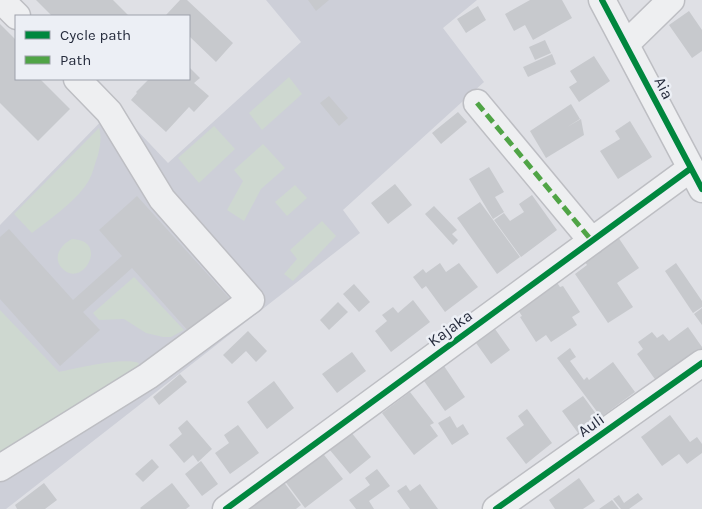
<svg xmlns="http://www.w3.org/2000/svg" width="702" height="509" font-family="Karla,sans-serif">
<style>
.built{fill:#cdcfd8}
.green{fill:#ced8d0}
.building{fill:#c7c9cd}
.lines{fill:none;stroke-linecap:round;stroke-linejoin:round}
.minor-casing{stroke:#bdbec3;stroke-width:29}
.minor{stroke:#eeeff1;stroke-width:26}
.quiet{stroke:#50a446;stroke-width:5;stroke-dasharray:10 5;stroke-linecap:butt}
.cycleway-casing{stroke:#eceff5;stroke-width:9}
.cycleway{stroke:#00873e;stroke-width:6}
.labels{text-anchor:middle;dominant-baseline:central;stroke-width:5;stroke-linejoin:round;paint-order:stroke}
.street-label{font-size:16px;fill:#262c3d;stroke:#eceff5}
</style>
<rect width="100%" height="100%" fill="#dfe0e5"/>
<path class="built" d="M266 0H477L443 28 484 82 343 210 360 233 6 509H0V225L115 107 168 163 301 42Z"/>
<path class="green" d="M289 77 302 94 262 130 249 113Z
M214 126 235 149 199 183 178 158Z
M99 128C102 137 100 146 98 155 95 163 93 173 89 180 79 199 49 220 32 233L14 214Z
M263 144 285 168 261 189 244 221 227 210 243 181 234 170Z
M295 185 307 198 287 216 275 202Z
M322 221 336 236 293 281 284 274 297 259 290 250Z
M72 239C109 240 84 287 64 270 51 259 60 245 72 239Z
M134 277 184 330 171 337H163L146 333 124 319 99 320 93 313Z
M0 310 59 372C77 368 124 357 139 363L135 372 0 456Z"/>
<path class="building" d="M36 0H113L129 16H52Z
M180 0H187L233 43 216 62 189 36V16H168L166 15Z
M308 0H329L316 11Z
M530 0H562L572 18 533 40 525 25 514 31 505 14Z
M478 6 486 20 466 33 457 19Z
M689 11 702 30V51L692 58 669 25Z
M0 24 16 40V79H40L70 109 38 141 0 103Z
M545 40 551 53 535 60 529 47Z
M552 54 556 64 528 77 523 67Z
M594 56 610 81 579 102 569 87 577 82 570 71Z
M189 67 200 78 194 83 209 96 194 112 189 107 166 132 131 100 137 93 136 92 149 79H189Z
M329 96 348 118 339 126 320 103Z
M571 104 580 119 567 127 581 119 584 135 546 158 530 131Z
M458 112 467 122 441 144 432 133Z
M630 121 652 157 618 179 600 151 620 139 615 131Z
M489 167 504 192 495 197 504 212 493 219 469 179Z
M395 184 412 205 388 224 371 203Z
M532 195 557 230 521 257 494 220 504 213 510 221 524 212 519 204Z
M137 196 229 298 190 333 132 268 83 312 100 330 60 366 0 299V237L9 229 73 300 122 256 99 230Z
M480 202 520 257 497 274 457 218Z
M434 206 457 230 452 234 458 240 453 245 425 214Z
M618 237 639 268 617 283 633 307 608 323 575 274 587 265 584 260Z
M440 263 446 272 459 263 478 287 445 312 426 286 422 289 413 277 423 269 426 273Z
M676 263 702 301V307L693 313 665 271Z
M556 281 560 287 563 286 580 312 572 317 577 325 551 342 546 335 536 342 520 317 522 316 516 307Z
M354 284 370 302 359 312 343 294Z
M413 300 430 322 391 352 375 331 387 321 382 315 393 307 398 313Z
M338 302 348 312 329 330 320 320Z
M702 308V325L694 314Z
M688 327 702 347V349L657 382 637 354 643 349 638 342 652 332 657 338 663 334 669 341Z
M495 329 510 350 491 364 476 343Z
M248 331 267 351 256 362 246 351 232 364 223 355Z
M570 348 576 357 570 361 584 380 587 377 589 380 613 362 635 392 601 417 557 358Z
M352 352 366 371 337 393 322 374Z
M444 366 465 397 445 411 424 381Z
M180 374 187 382 159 405 153 397Z
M274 381 294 408 267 429 247 402Z
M410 392 434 423 430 425 438 436 414 455 382 413Z
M583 396 599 418 578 433 562 411Z
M527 409 552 443 526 464 506 438 524 425 518 416Z
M670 415 690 442 697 437 702 444V453L687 464 679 454 662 466 641 437Z
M450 416 457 428 463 424 469 434 452 445 438 423Z
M187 420 212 449 198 462 193 455 184 463 169 445 182 434 178 428Z
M238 425 259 453 230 474 215 453 229 443 224 435Z
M351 432 371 457 350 474 329 449Z
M321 451 343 479 305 508 284 480Z
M152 459 159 467 143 482 135 474Z
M201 461 218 484 202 496 185 474Z
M377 469 390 486 369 501 374 509H356L349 500 370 485 365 478Z
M579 478 595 501 583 509H555L549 500Z
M283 481 301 505 296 509H245Z
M44 483 57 500 45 509H17L15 505Z
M172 483 190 506 186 509H141L140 508Z
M420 484 438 509H410L397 491 406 485 410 491Z
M638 493 643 499 629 509H621L613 499 619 495 624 503Z
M612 500 619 509H599Z"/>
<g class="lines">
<g class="minor-casing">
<path id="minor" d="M1 0 17 16
M602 0 702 189
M626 44 671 0
M477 103 592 241
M0 468 148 376 251 300 162 199 109 112 77 79
M226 509 690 169
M496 509 702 363"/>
</g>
<use href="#minor" class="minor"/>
<path class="quiet" d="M477 103 592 241"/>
<g class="cycleway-casing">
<path id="cycleway" d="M602 0 702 189
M226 509 690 169
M496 509 702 363"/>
</g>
<use href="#cycleway" class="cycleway"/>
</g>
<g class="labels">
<g class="street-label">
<text transform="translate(664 88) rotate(63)">Aia</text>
<text transform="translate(450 328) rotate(-36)">Kajaka</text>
<text transform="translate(591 425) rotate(-35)">Auli</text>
</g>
</g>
<rect x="15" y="15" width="175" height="65" fill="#eceff5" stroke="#9da1ab"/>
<rect x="25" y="31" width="25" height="8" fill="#00873e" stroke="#9da1ab"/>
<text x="60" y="40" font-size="15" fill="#262c3d">Cycle path</text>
<rect x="25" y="56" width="25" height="8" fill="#50a446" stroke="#9da1ab"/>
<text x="60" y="65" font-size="15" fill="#262c3d">Path</text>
</svg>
